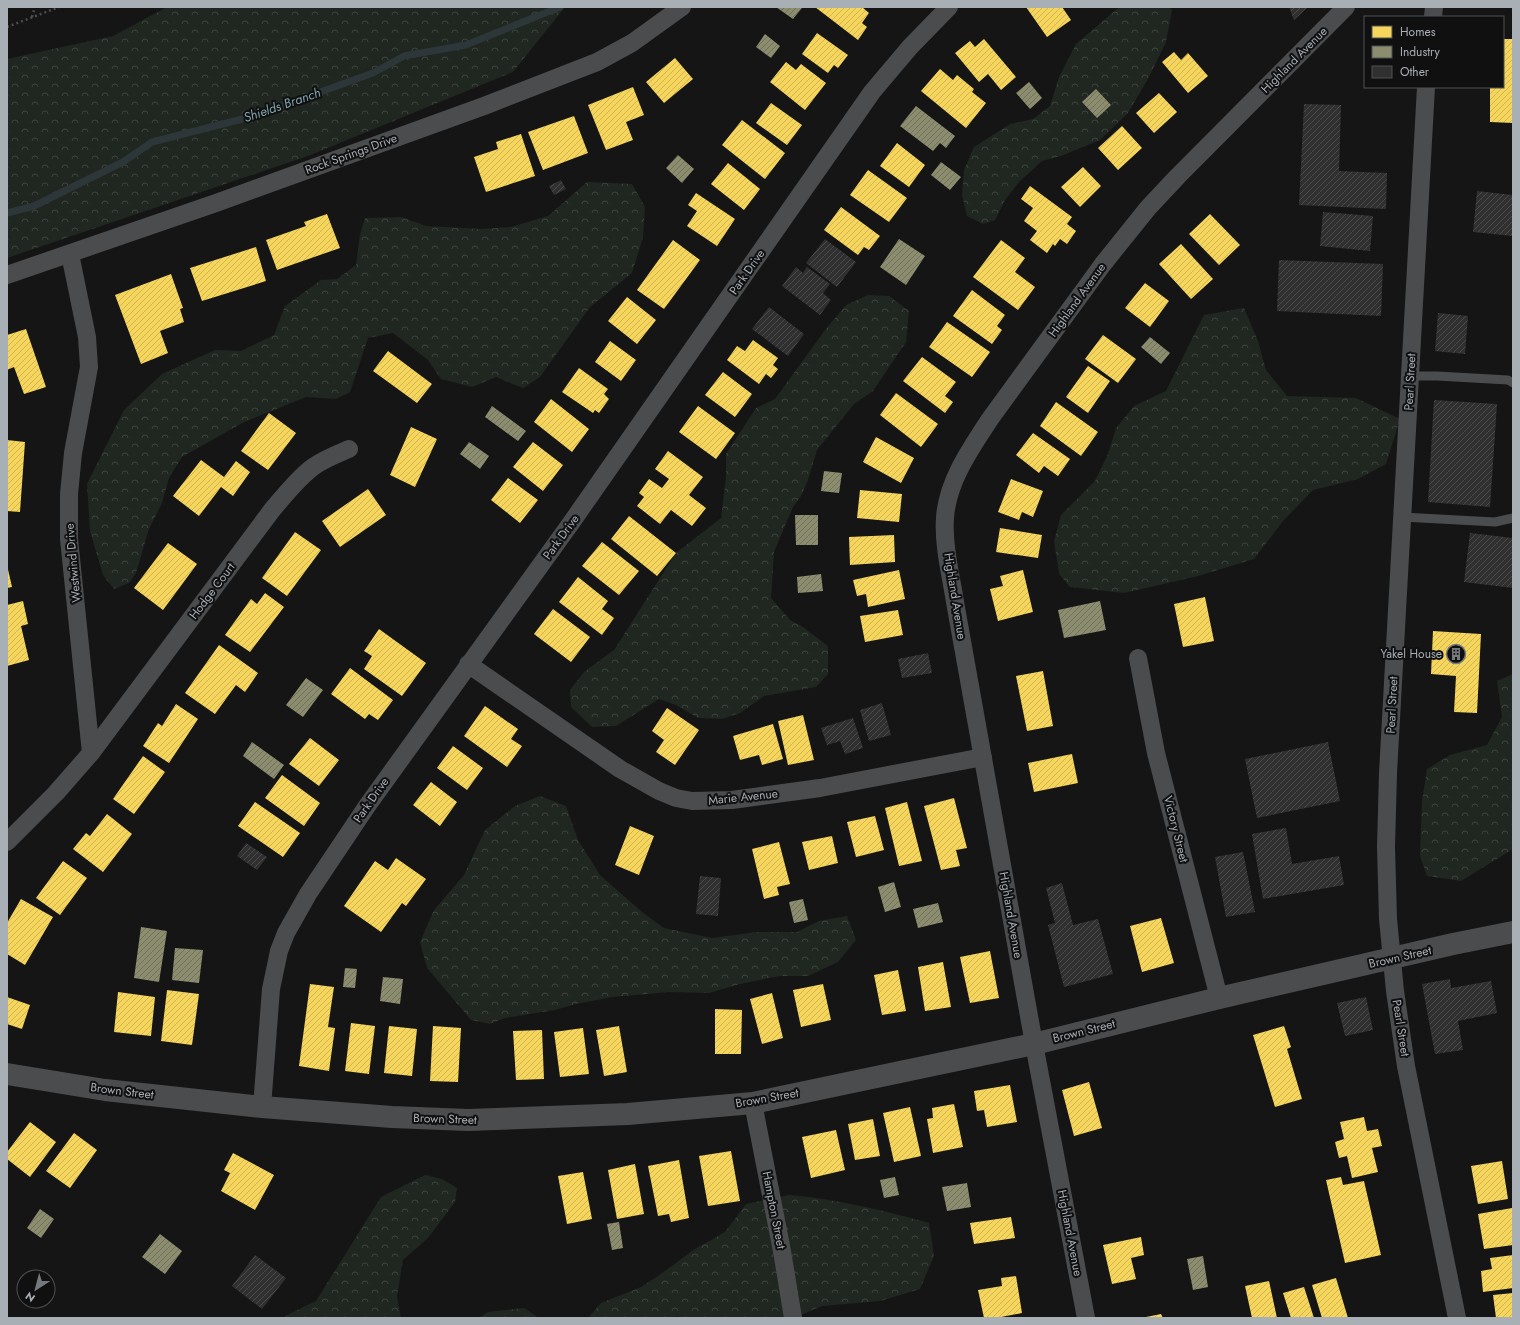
<svg xmlns="http://www.w3.org/2000/svg" width="1520" height="1325" font-family="Jost,sans-serif">
<style>
.forest{fill:url(#forest-crowns)}
.homes{fill:url(#homes-hatch)}
.industry{fill:url(#industry-hatch)}
.lines{fill:none;stroke-linecap:round;stroke-linejoin:round}
.stream{stroke:#2d373a;stroke-width:7}
.building{fill:url(#building-hatch)}
.path{stroke:#4b4d4f;stroke-width:2.5;stroke-dasharray:2 3;stroke-linecap:butt}
.service{stroke:#4a4c4e;stroke-width:9}
.minor{stroke:#4a4c4e;stroke-width:18}
.tertiary{stroke:#4a4c4e;stroke-width:22}
.labels{text-anchor:middle;dominant-baseline:central;stroke-width:4;stroke-linejoin:round;paint-order:stroke}
.street-label{font-size:12px;fill:#a8afb5;stroke:#101011}
.poi-label{font-size:12px;fill:#a8afb5;stroke:#101011;text-anchor:end}
.water-label{font-size:13px;font-style:italic;fill:#81a4ad;stroke:#101011}
</style>
<defs>
<pattern id="forest-crowns" width="20" height="18" patternUnits="userSpaceOnUse"><rect width="20" height="18" fill="#202620"/><path d="M2 6a3 3 0 1 1 6 0M12 15a3 3 0 1 1 6 0" fill="none" stroke="#3e433e"/></pattern>
<pattern id="homes-hatch" width="6" height="6" patternUnits="userSpaceOnUse"><rect width="6" height="6" fill="#f6d55c"/><path d="M-1 1l2-2M0 6l6-6M5 7l2-2" fill="none" stroke="#cfb554"/></pattern>
<pattern id="industry-hatch" width="6" height="6" patternUnits="userSpaceOnUse"><rect width="6" height="6" fill="#8c8c6e"/><path d="M-1 1l2-2M0 6l6-6M5 7l2-2" fill="none" stroke="#71725d"/></pattern>
<pattern id="building-hatch" width="6" height="6" patternUnits="userSpaceOnUse"><rect width="6" height="6" fill="#303031"/><path d="M-1 1l2-2M0 6l6-6M5 7l2-2" fill="none" stroke="#4b4b4d"/></pattern>
</defs>
<rect width="100%" height="100%" fill="#151516"/>
<path class="forest" d="M167 7H565L513 72 308 156 7 258V59L113 36Z
M1123 7H1169L1172 10 1166 42 1149 77 1128 113 1100 140 1061 156 1042 161 1019 182 1005 200 995 220 983 224 967 216 962 195 964 170 974 147 1010 124 1033 119 1050 106 1059 77 1076 44 1117 9Z
M587 182 632 184 645 207 643 237 632 273 590 307 540 377 523 388 496 377 472 387 441 379 428 360 393 333 368 338 350 392 336 399 306 397 244 422 182 457 169 478 162 503 149 529 136 573 129 583 114 589 103 575 90 531 87 484 124 410 162 374 215 350 241 351 274 335 285 306 321 280 337 279 356 265 360 234 365 218 401 217 426 226 481 229 511 227 548 216Z
M868 295 889 296 909 311 906 342 873 391 854 404 817 450 808 480 801 496 793 507 774 552 771 598 790 620 803 627 828 646V674L816 687 764 696 740 713 722 719 698 718 676 705 659 699 616 726 592 727 571 707 570 690 584 672 614 650 676 553 721 518 726 477V454L756 408 775 399 825 330 846 305Z
M1244 308 1258 341 1266 370 1287 396 1356 398 1400 419 1386 464 1358 479 1313 490 1283 521 1254 559 1198 576 1124 593 1070 587 1059 574 1054 541 1061 515 1095 481 1108 454 1116 428 1134 406 1166 391 1204 315Z
M1513 674V849L1461 881 1427 876 1420 856 1422 801 1427 769 1450 755 1487 745 1502 717 1497 681Z
M540 796 566 806 578 840 600 875 642 912 664 928 712 938 757 932H797L819 921 847 916 856 940 838 962 808 976H780L740 984 709 993 669 992 613 997 576 1004 555 1010 505 1018 490 1024 471 1020 427 968 420 942 434 910 464 875 485 830 515 806Z
M425 1175 442 1179 457 1188 455 1202 428 1238 403 1260 397 1296 401 1318H285V1316L316 1301 381 1197Z
M789 1195C836 1199 883 1210 929 1223L934 1256 920 1289 880 1301 822 1306 794 1318H680L677 1316 674 1318H588L601 1303 641 1287 658 1276 695 1249 725 1232 746 1204Z
M524 1308 539 1318H478L488 1312Z"/>
<path class="homes" d="M815 7H862L869 13 862 23 867 27 858 40Z
M1026 7H1062L1071 20 1047 37Z
M817 33 848 55 838 68 834 65 828 73 802 54Z
M984 39 1016 77 1001 90 988 74 979 82 955 53 970 41 975 47Z
M1503 39H1513V123L1490 122V87H1503Z
M1174 52 1181 60 1188 53 1208 76 1188 93 1162 62Z
M675 58 693 79 664 103 646 82Z
M786 62 796 70 801 64 826 83 805 110 770 82Z
M940 69 953 80 957 75 974 89 972 92 986 103 966 128 921 91Z
M633 87 644 115 626 122 633 140 606 150 588 105Z
M1159 93 1177 112 1154 133 1136 113Z
M771 103 802 125 787 145 756 123Z
M574 116 588 153 543 170 528 132Z
M742 120 785 153 765 179 722 145Z
M1122 126 1142 148 1118 170 1098 148Z
M521 134 535 176 486 192 474 157 498 149 496 142Z
M897 143 925 165 909 187 880 166Z
M728 163 760 189 744 210 711 184Z
M1083 167 1101 186 1080 207 1061 187Z
M868 170 907 198 889 222 850 195Z
M1030 186 1072 217 1067 224 1076 231 1067 244 1060 239 1055 246 1053 244 1047 253 1030 240 1037 231 1024 221 1033 208 1021 199Z
M696 193 735 219 717 246 687 226 697 211 688 205Z
M841 207 880 236 869 250 864 247 858 255 824 230Z
M327 214 340 248 277 270 266 240 306 226 304 222Z
M1210 214 1240 245 1219 265 1189 234Z
M673 240 700 260 664 309 637 290Z
M1001 240 1025 258 1015 272 1035 287 1018 310 973 277Z
M1181 244 1213 279 1191 299 1159 264Z
M256 247 266 281 202 301 190 268Z
M171 274 183 308 180 309 184 322 160 331 168 353 141 364 115 295Z
M1145 283 1169 301 1150 327 1125 308Z
M972 290 1005 315 997 326 1002 330 992 344 953 316Z
M627 297 656 320 637 344 608 321Z
M947 322 990 352 972 377 929 347Z
M26 329 46 387 24 394 14 367 7 370V335Z
M1103 335 1136 359 1118 383 1085 359Z
M753 340 778 358 773 365 778 369 771 378 766 374 759 384 727 360 737 346 745 351Z
M610 341 636 360 621 381 595 362Z
M388 351 432 384 417 403 373 371Z
M922 357 956 382 945 396 953 402 945 413 903 381Z
M1088 366 1110 381 1088 413 1066 397Z
M579 368 608 389 604 394 609 399 599 413 595 410 593 413 562 392Z
M723 372 752 394 735 417 705 395Z
M896 393 938 424 921 447 880 415Z
M551 399 589 429 572 452 534 422Z
M1056 402 1098 432 1081 456 1040 426Z
M698 406 735 433 716 459 679 432Z
M269 413 296 433 268 470 241 451Z
M411 427 437 439 415 487 390 475Z
M1033 433 1070 459 1058 476 1044 466 1039 473 1016 455Z
M876 437 914 458 901 483 863 462Z
M7 440 25 442 20 512 7 511Z
M533 442 563 465 543 491 513 467Z
M668 451 703 477 689 495 706 508 692 526 671 510 660 524 637 506 644 497 639 493 649 479 662 488 669 479 655 469Z
M201 460 224 477 236 461 250 472 233 496 221 487 199 516 173 496Z
M508 478 538 500 520 523 491 500Z
M1011 479 1043 491 1033 517 1022 512 1019 520 998 512Z
M368 489 386 515 340 547 322 521Z
M860 490 902 494 899 522 857 518Z
M629 516 676 553 657 576 611 539Z
M1000 528 1042 535 1038 558 996 552Z
M295 532 321 550 287 596 262 578Z
M894 535 895 562 850 565 849 537Z
M602 542 639 571 619 595 582 566Z
M168 543 197 564 163 610 134 588Z
M7 565 12 587 7 588Z
M899 570 905 599 868 607 866 594 857 596 853 580Z
M1023 570 1033 612 998 621 990 589 1003 586 1000 576Z
M578 577 608 601 602 609 614 618 602 635 559 602Z
M265 593 284 607 250 652 225 635 251 599 257 604Z
M1205 597 1214 641 1183 647 1174 604Z
M23 601 28 624 21 626 29 660 7 666V605Z
M553 609 590 637 571 662 534 634Z
M898 610 903 635 865 642 860 616Z
M379 629 426 663 402 696 364 669 372 656 364 651Z
M1433 631 1481 634 1477 713 1454 712 1456 676 1431 674Z
M219 645 258 673 245 692 236 685 215 714 185 693Z
M350 668 393 700 378 720 369 714 365 719 331 694Z
M1043 671 1053 726 1027 731 1016 676Z
M176 704 198 719 169 763 143 746 158 723 162 726Z
M485 706 518 729 511 739 522 746 507 767 464 736Z
M667 708 699 730 675 765 656 752 664 740 652 731Z
M803 715 814 760 788 765 778 721Z
M773 724 783 759 762 765 759 755 740 760 733 736Z
M310 738 339 760 319 786 289 764Z
M453 746 483 768 467 790 437 768Z
M1072 754 1078 783 1034 792 1028 763Z
M143 756 165 772 134 814 113 799Z
M282 775 320 803 304 826 265 798Z
M431 782 457 802 440 826 413 805Z
M954 798 967 848 956 850 960 866 941 870 924 806Z
M255 802 300 833 283 857 238 826Z
M907 802 922 861 899 866 885 808Z
M107 814 132 834 103 872 73 849 86 833 90 836Z
M875 816 884 850 856 857 847 822Z
M630 826 654 836 639 875 615 865Z
M832 836 838 863 809 870 802 842Z
M779 842 790 884 777 887 779 895 764 899 752 849Z
M396 858 426 879 406 906 402 903 381 932 344 906 375 861 388 870Z
M63 861 87 878 60 915 36 898Z
M21 899 53 917 25 965 7 954V923Z
M1161 918 1174 963 1142 972 1130 926Z
M990 951 999 998 970 1003 960 957Z
M943 962 951 1007 925 1011 918 967Z
M898 970 906 1011 882 1015 874 975Z
M310 984 334 987 328 1027 335 1028 329 1071 299 1066Z
M823 984 831 1020 801 1027 793 990Z
M167 990 199 994 192 1045 161 1041Z
M118 992 155 997 151 1036 114 1032Z
M772 993 783 1038 762 1044 750 999Z
M7 997 30 1005 22 1029 7 1024Z
M715 1009 742 1010 741 1054H715Z
M351 1023 375 1026 369 1074 345 1071Z
M389 1026 417 1029 412 1076 384 1073Z
M433 1026 461 1028 458 1082 430 1081Z
M619 1026 627 1072 604 1076 596 1030Z
M1284 1026 1291 1047 1287 1049 1302 1099 1275 1107 1253 1035Z
M583 1028 589 1074 560 1077 554 1032Z
M542 1030 544 1079 516 1080 513 1031Z
M1089 1082 1102 1128 1074 1136 1062 1090Z
M1010 1085 1017 1122 987 1127 984 1110 977 1111 974 1091Z
M954 1104 963 1147 933 1153 927 1119 933 1118 932 1108Z
M910 1107 921 1156 894 1162 883 1113Z
M1364 1117 1367 1131 1378 1129 1382 1146 1372 1148 1378 1172 1352 1178 1347 1156 1339 1158 1335 1142 1344 1139 1340 1122Z
M873 1119 880 1156 855 1160 848 1124Z
M30 1122 56 1142 30 1177 7 1159V1152Z
M836 1130 845 1170 811 1178 802 1137Z
M74 1133 97 1150 70 1188 46 1171Z
M731 1151 740 1201 708 1206 699 1156Z
M233 1153 274 1175 255 1210 221 1191 230 1173 224 1170Z
M679 1160 689 1218 671 1222 669 1214 658 1216 648 1166Z
M1502 1161 1508 1199 1478 1204 1471 1166Z
M635 1164 644 1214 617 1219 608 1170Z
M583 1172 592 1219 567 1224 558 1176Z
M1341 1177 1343 1185 1364 1181 1381 1255 1345 1263 1326 1180Z
M1512 1208 1513 1245 1484 1249 1478 1214Z
M1011 1217 1015 1238 974 1244 970 1223Z
M1141 1237 1144 1255 1131 1258 1136 1279 1112 1284 1103 1245Z
M1513 1255V1288L1483 1292 1481 1271 1492 1269 1490 1258Z
M1016 1276 1022 1313 996 1318H984L978 1290 1002 1286 1001 1278Z
M1336 1278 1348 1318H1322L1312 1285Z
M1269 1281 1277 1318H1252L1245 1286Z
M1304 1287 1314 1318H1291L1283 1293Z
M1513 1293V1318H1496L1493 1295Z
M1161 1314 1163 1318H1146V1317Z"/>
<path class="industry" d="M776 7H801L802 8 793 19Z
M765 34 780 46 771 58 756 47Z
M1029 82 1042 98 1030 109 1016 93Z
M1096 89 1111 105 1097 118 1082 102Z
M916 106 955 136 946 148 940 143 933 151 900 126Z
M678 155 694 169 682 183 666 168Z
M941 162 961 177 950 190 931 175Z
M899 239 925 256 906 285 880 267Z
M1150 337 1170 353 1161 364 1141 347Z
M492 406 526 431 518 441 485 417Z
M469 442 489 456 480 469 460 454Z
M824 471 842 473 839 493 821 491Z
M795 515H818V545H796Z
M821 574 823 591 798 593 797 577Z
M1100 601 1106 630 1064 638 1058 610Z
M306 678 323 690 303 717 286 705Z
M252 742 284 765 274 779 243 756Z
M894 882 901 907 885 912 878 887Z
M803 899 808 920 794 923 789 902Z
M938 903 943 922 918 928 913 909Z
M141 927 167 931 159 982 134 978Z
M175 948 203 950 199 983 172 980Z
M345 968 357 969 355 988 343 987Z
M383 977 403 979 400 1004 380 1001Z
M895 1177 899 1195 884 1198 880 1180Z
M967 1183 971 1207 947 1211 942 1187Z
M40 1209 54 1219 41 1238 27 1228Z
M619 1222 623 1248 612 1250 607 1224Z
M160 1234 182 1251 165 1274 142 1257Z
M1203 1256 1208 1287 1193 1290 1187 1259Z"/>
<g class="lines">
<path class="stream" d="M7 213 34 206 123 162 152 142 254 116 373 73 404 56 466 45 560 7"/>
</g>
<path class="building" d="M1289 7H1308L1294 20Z
M1304 104 1341 105 1339 171 1387 173 1386 209 1299 205Z
M561 180 566 189 554 195 549 186Z
M1477 191 1513 195V236L1473 232Z
M1323 212 1373 216 1370 251 1320 246Z
M825 239 856 262 837 287 806 263Z
M1279 260 1383 264 1381 316 1277 311Z
M796 267 803 273 807 267 830 284 823 293 831 300 820 315 782 286Z
M769 307 804 334 788 356 752 329Z
M1438 313 1468 316 1465 354 1435 351Z
M1434 400 1497 404 1490 507 1428 502Z
M1470 533 1513 538V588L1464 582Z
M928 653 932 673 902 678 898 659Z
M882 703 891 735 869 741 860 710Z
M853 718 863 748 845 754 840 741 827 745 821 728Z
M1328 742 1340 801 1257 818 1245 759Z
M1286 828 1292 864 1339 856 1344 885 1263 899 1252 834Z
M246 843 267 857 257 870 237 856Z
M1243 852 1255 912 1226 917 1215 857Z
M700 876 721 878 718 916 696 914Z
M1062 883 1073 925 1098 919 1113 974 1064 987 1048 925 1055 923 1046 888Z
M1450 979 1451 988 1491 981 1497 1013 1458 1021 1463 1050 1435 1054 1422 984Z
M1366 997 1373 1030 1345 1036 1337 1003Z
M255 1255 286 1278 262 1309 232 1286Z"/>
<g class="lines">
<path class="path" d="M32 17 35 7
M7 27 59 7"/>
<path class="service" d="M1410 376H1437L1508 380 1513 383
M1402 517 1495 522 1513 518"/>
<path class="minor" d="M1433 17 1434 7
M1426 87 1388 773 1386 847 1388 919 1395 991 1406 1066 1457 1318
M70 254 87 337 89 367 73 453 69 494V539L91 753
M7 275 216 203 484 106 597 62 632 43 682 7
M1138 658 1156 753 1219 998
M468 664 620 769 659 791 676 798 692 801 732 800 820 788 983 757
M7 842 56 793 91 753 272 510C285 495 297 479 313 467 324 459 337 454 349 449
M753 1103 782 1251 793 1318
M262 1107 271 989 279 951 286 933 308 894 367 806 571 523 872 92 910 47 949 7
M1086 1318 1034 1044 955 602C951 576 943 545 945 518 947 482 971 448 990 419L1103 264 1148 208 1178 176 1346 7"/>
<path class="tertiary" d="M7 1074 105 1090 262 1107 392 1117 468 1120 628 1114 753 1103 1034 1044 1219 998 1453 944 1513 932"/>
</g>
<defs>
<g id="building-ring" transform="scale(1)"><circle r="9.5" fill="#101011" stroke="#75797d" stroke-width="1.5"/><path d="M-4-6H4V6H1V3H-1V6H-4ZM-2.5-4.3h1.7v1.8h-1.7ZM.8-4.3h1.7v1.8H.8ZM-2.5-1h1.7V.8h-1.7ZM.8-1h1.7V.8H.8Z" fill="#75797d"/></g>
</defs>
<g fill-rule="evenodd">
<use href="#building-ring" x="1456" y="654"/>
</g>
<g class="labels">
<g class="street-label">
<text transform="translate(1294 60) rotate(-45)">Highland Avenue</text>
<text transform="translate(351 154) rotate(-20)">Rock Springs Drive</text>
<text transform="translate(747 272) rotate(-55)">Park Drive</text>
<text transform="translate(1077 300) rotate(-54)">Highland Avenue</text>
<text transform="translate(1410 382) rotate(-87)">Pearl Street</text>
<text transform="translate(561 537) rotate(-54)">Park Drive</text>
<text transform="translate(73 563) rotate(-95)">Westwind Drive</text>
<text transform="translate(212 591) rotate(-53)">Hodge Court</text>
<text transform="translate(955 596) rotate(81)">Highland Avenue</text>
<text transform="translate(1392 705) rotate(-87)">Pearl Street</text>
<text transform="translate(743 797) rotate(-6)">Marie Avenue</text>
<text transform="translate(371 800) rotate(-55)">Park Drive</text>
<text transform="translate(1176 829) rotate(76)">Victory Street</text>
<text transform="translate(1011 915) rotate(80)">Highland Avenue</text>
<text transform="translate(1400 957) rotate(-13)">Brown Street</text>
<text transform="translate(1401 1028) rotate(81)">Pearl Street</text>
<text transform="translate(1084 1031) rotate(-14)">Brown Street</text>
<text transform="translate(122 1091) rotate(7)">Brown Street</text>
<text transform="translate(767 1098) rotate(-10)">Brown Street</text>
<text transform="translate(445 1119) rotate(2)">Brown Street</text>
<text transform="translate(774 1210) rotate(79)">Hampton Street</text>
<text transform="translate(1070 1233) rotate(79)">Highland Avenue</text>
</g>
<g class="poi-label">
<text x="1442" y="654">Yakel House</text>
</g>
<g class="water-label">
<text transform="translate(282 105) rotate(-19)">Shields Branch</text>
</g>
</g>
<rect width="1520" height="1325" fill="none" stroke="#a8afb5" stroke-width="16"/>
<rect x="1364" y="16" width="140" height="72" fill="#101011" stroke="#4d5053"/>
<rect x="1372" y="26" width="20" height="12" fill="#f6d55c" stroke="#4d5053"/>
<text x="1400" y="36" font-size="12" fill="#a8afb5">Homes</text>
<rect x="1372" y="46" width="20" height="12" fill="#8c8c6e" stroke="#4d5053"/>
<text x="1400" y="56" font-size="12" fill="#a8afb5">Industry</text>
<rect x="1372" y="66" width="20" height="12" fill="#303031" stroke="#4d5053"/>
<text x="1400" y="76" font-size="12" fill="#a8afb5">Other</text>
<g transform="translate(36 1289) rotate(216)"><circle r="19" fill="#101011" stroke="#4d5053"/>
<path d="M0-3L7 15L0 10L-7 15Z" fill="#75797d"/>
<text y="-6" font-size="11" font-weight="bold" text-anchor="middle" fill="#a8afb5">N</text>
</g>
</svg>
